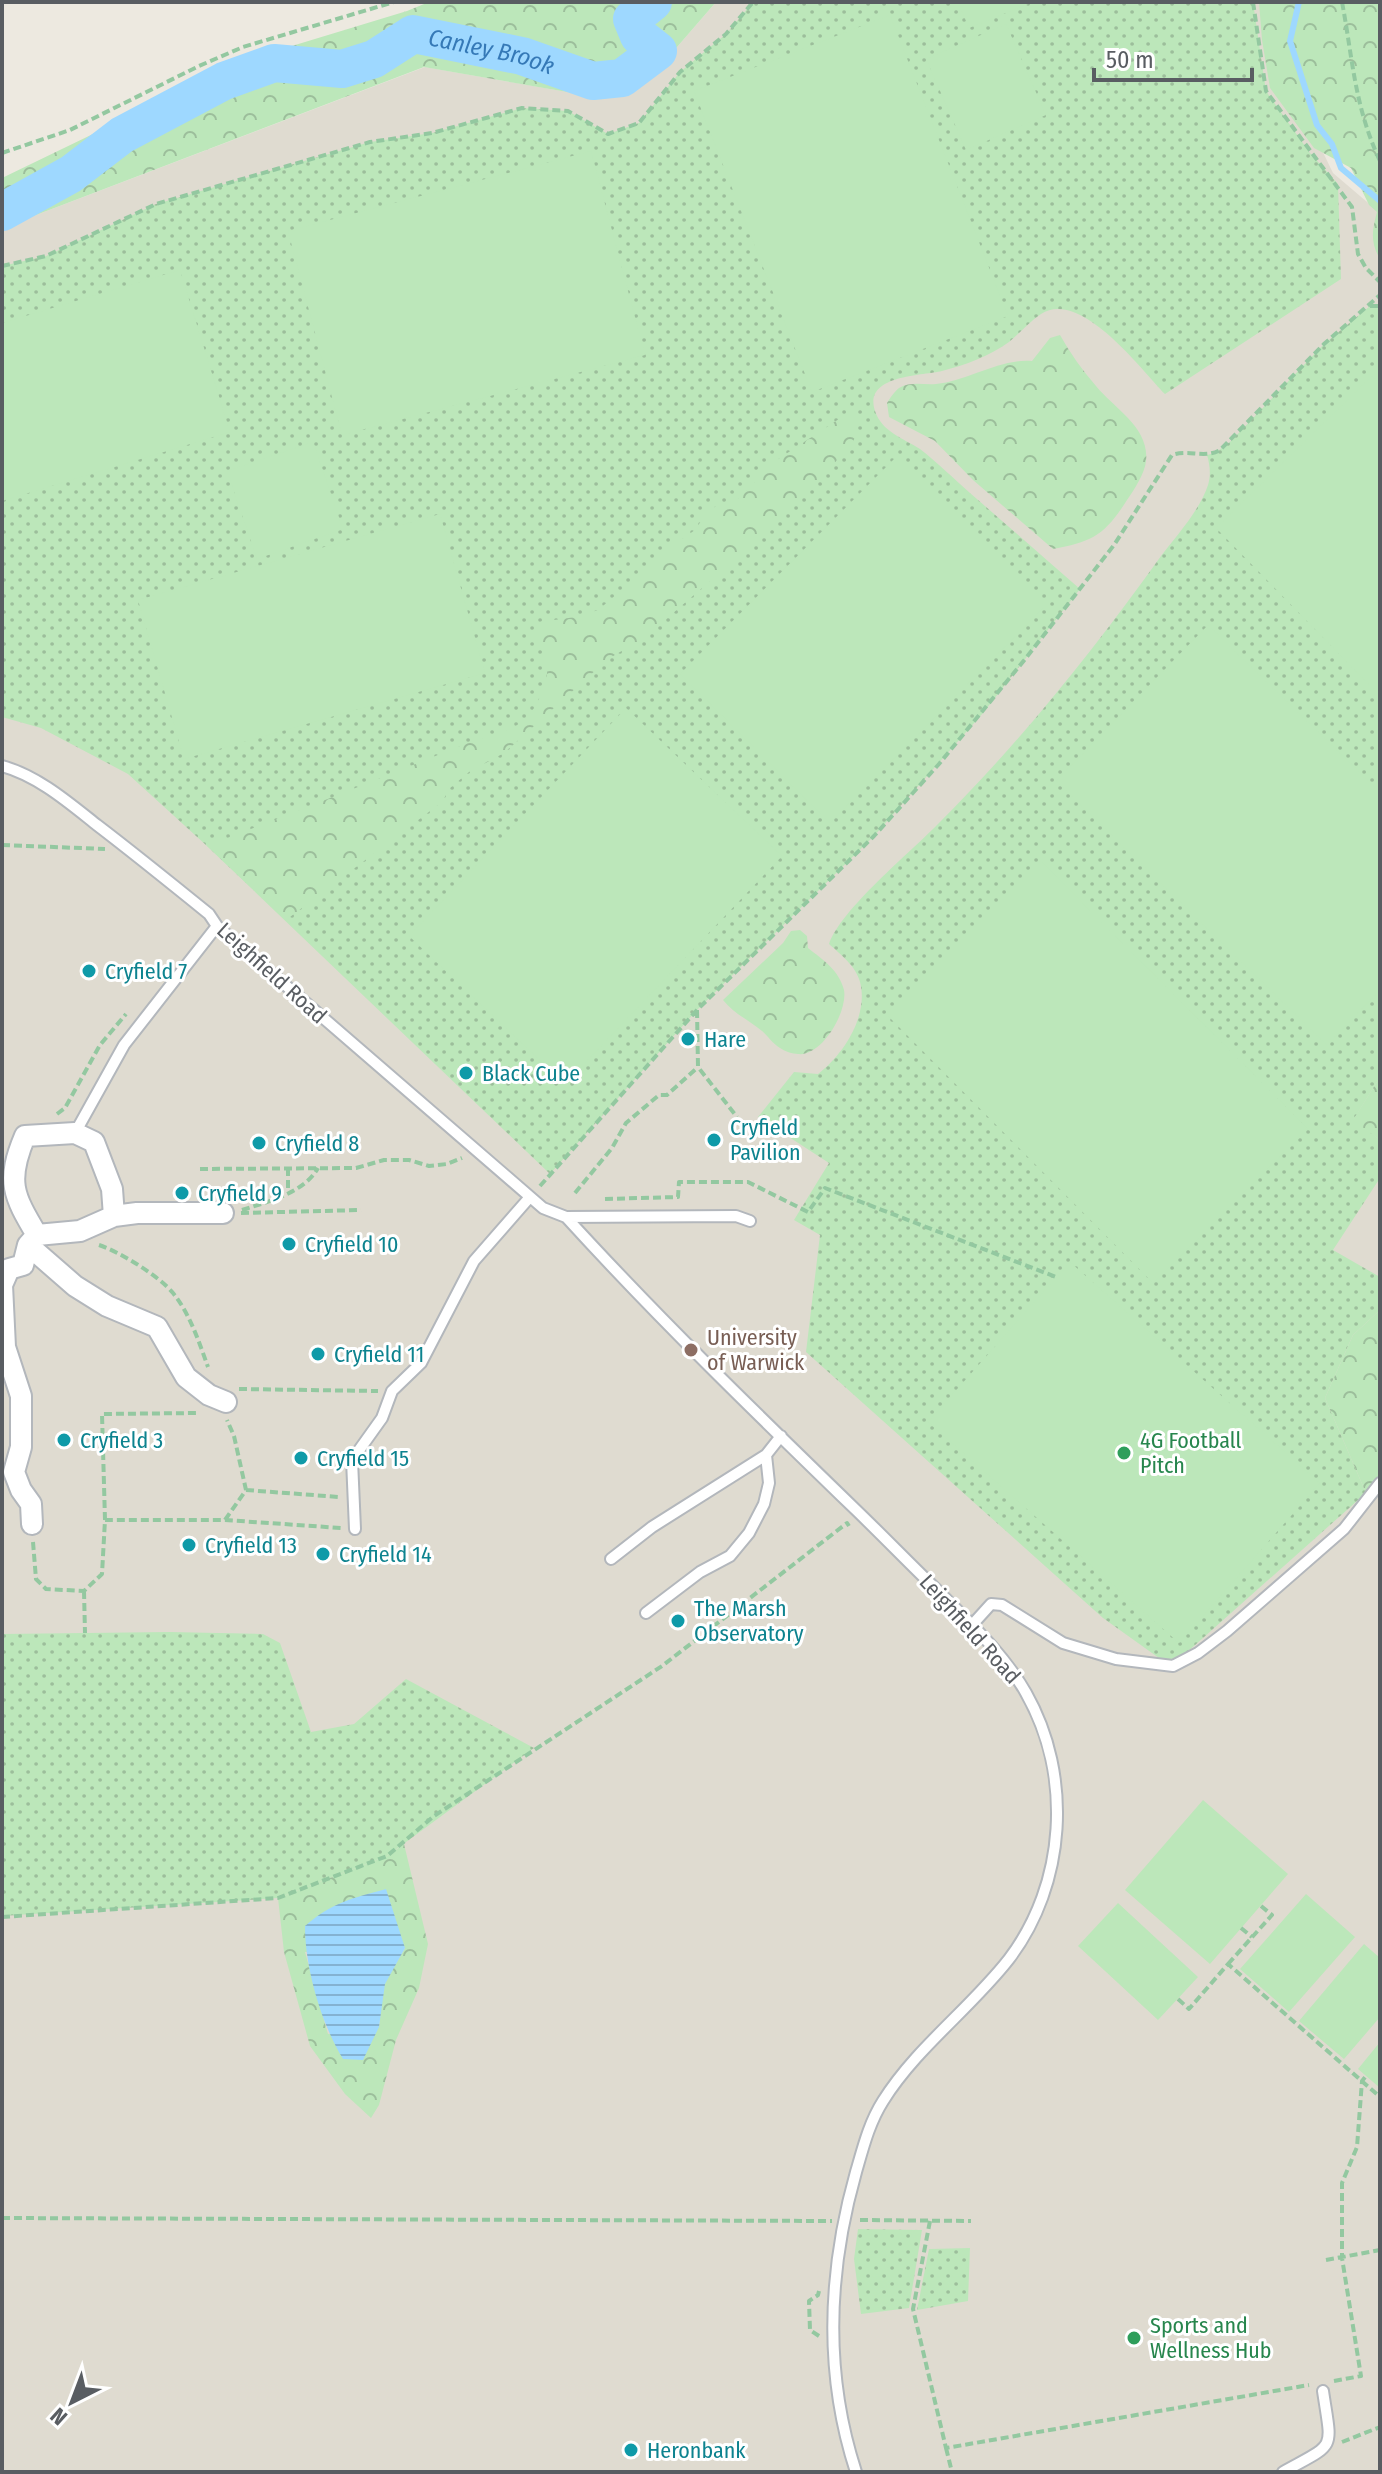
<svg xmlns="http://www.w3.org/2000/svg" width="1382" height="2474" font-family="'Fira Sans Condensed',sans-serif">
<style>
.education{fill:#dfdbd0}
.grass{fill:url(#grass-dots)}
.forest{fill:url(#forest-crowns);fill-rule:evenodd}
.pitch{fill:#bce7ba}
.water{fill:url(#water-rules)}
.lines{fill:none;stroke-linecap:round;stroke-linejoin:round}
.stream{stroke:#9ed8ff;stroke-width:6}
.river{stroke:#9ed8ff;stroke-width:38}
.lane-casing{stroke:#b3b7bc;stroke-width:14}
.street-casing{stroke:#b3b7bc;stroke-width:24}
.path{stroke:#93c8a0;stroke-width:4;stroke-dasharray:8 4;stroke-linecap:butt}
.lane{stroke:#fff;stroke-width:10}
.street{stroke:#fff;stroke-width:20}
.culture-dot{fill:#0f9aa8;stroke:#fff;stroke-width:3}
.education-dot{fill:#8d6e63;stroke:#fff;stroke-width:3}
.leisure-dot{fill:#2e9e5b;stroke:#fff;stroke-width:3}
.labels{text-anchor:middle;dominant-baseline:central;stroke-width:6;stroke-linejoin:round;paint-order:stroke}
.culture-label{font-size:22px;fill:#0d838f;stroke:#fff;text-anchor:start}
.street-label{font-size:22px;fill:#595d62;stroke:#fff}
.education-label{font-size:22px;fill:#785e54;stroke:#fff;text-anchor:start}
.leisure-label{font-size:22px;fill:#27864d;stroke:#fff;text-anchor:start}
.water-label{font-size:24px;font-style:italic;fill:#3579b7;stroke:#fff}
</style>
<defs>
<pattern id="grass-dots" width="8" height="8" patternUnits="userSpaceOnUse" patternTransform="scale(2)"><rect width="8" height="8" fill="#bce7ba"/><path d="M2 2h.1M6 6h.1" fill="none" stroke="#9cbe9b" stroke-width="1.8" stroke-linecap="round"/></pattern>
<pattern id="forest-crowns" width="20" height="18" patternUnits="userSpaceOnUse" patternTransform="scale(2)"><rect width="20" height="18" fill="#bce7ba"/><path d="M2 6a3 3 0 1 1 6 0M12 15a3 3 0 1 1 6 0" fill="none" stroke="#9cbe9b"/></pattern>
<pattern id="water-rules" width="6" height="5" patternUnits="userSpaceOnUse" patternTransform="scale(2)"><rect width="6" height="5" fill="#9ed8ff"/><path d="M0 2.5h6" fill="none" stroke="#84b2d2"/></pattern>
</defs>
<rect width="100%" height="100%" fill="#ede9e0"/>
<path class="education" d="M716 2H1278L1297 99 1333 173 1380 213V2472H2V228L425 67 590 96 671 54Z"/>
<path class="grass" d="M753 2H1253L1266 91 1310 153 1338 184 1341 279 1165 394C1141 369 1080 288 1041 314 1029 322 1020 333 1009 342 990 356 965 365 942 371 921 376 863 375 875 411 882 432 903 438 920 449 937 462 954 479 970 493 1007 525 1043 557 1080 589L983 713 874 836 697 1010 550 1174 207 846 128 774 41 728 2 717V266L46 256 156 204 370 142 432 133 522 108 568 111 608 134 639 123 680 72 726 34Z
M1370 306H1380V1077L1354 1119 1380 1140V1178L1333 1250 1380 1277V1310L1353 1335 1325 1398 1366 1493 1176 1662 1159 1658 1103 1618 806 1352 820 1235 794 1220 829 1163 758 1117 794 1072 818 1074C843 1055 869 1016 860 982 856 966 840 954 829 944 841 909 911 852 939 823 1021 741 1094 650 1161 556 1177 535 1200 510 1208 485 1211 475 1210 465 1207 455L1215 453 1231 441 1324 344Z
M169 1632 263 1634 280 1643 311 1732 354 1724 406 1679 534 1748 387 1856 278 1898 2 1916V1634Z
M858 2229 922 2230 909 2308 861 2314 854 2259Z
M970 2248 968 2301 917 2310 929 2249Z"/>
<path class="forest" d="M429 2H716L671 54 631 89 590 96 424 67 2 228V178L246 60 407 11Z
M1259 2H1380V259C1370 242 1372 230 1377 212L1369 205 1351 168 1314 148 1270 88 1262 40Z
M1060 335C1070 353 1082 370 1096 386 1114 408 1150 428 1146 461 1145 473 1134 490 1127 500 1105 535 1092 542 1053 549L973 480 935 441 889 417 887 403C890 398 895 391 899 388 911 381 923 385 936 384 968 381 1000 358 1032 361L1050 338Z
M845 415H855L858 430 852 444 813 486 744 552 644 638 608 659 504 753 469 772 450 788 442 802 286 920 207 846C293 813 379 779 465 744 484 736 518 732 531 713 539 701 551 676 546 662 540 639 533 650 539 622L576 617 598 610 639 576 653 559 695 530 705 515 717 505H732L755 482 760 471Z
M800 930 807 936 808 948C823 960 839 970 844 990 848 1011 822 1057 798 1054 793 1054 784 1051 780 1048 773 1044 768 1036 762 1031 749 1020 734 1014 723 1000L783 943 791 931Z
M1380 1077V1140L1353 1120Z
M1380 1310V1495L1366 1493 1325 1398 1353 1335Z
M404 1844 428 1944 419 1988 396 2040 379 2105 371 2118 345 2094 310 2046 284 1952 278 1898 387 1856ZM405 1948 384 1984 379 2027 328 2034 305 1952Z"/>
<path class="pitch" d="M958 2H1033L969 28Z
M890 15 1008 316 812 392 694 91Z
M1006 24 1046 115 966 150 926 59Z
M591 151 645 355 342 435 288 231Z
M180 270 230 432 2 501V323Z
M1372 376 1380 383V696L1216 528Z
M313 442 343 529 257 559 227 471Z
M895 458 1044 607 830 823 680 674Z
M440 514 485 673 184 759 138 600Z
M1208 625 1380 792V990L1327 1045 1056 781Z
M626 708 782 856 565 1084 409 936Z
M1041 861 1308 1129 1153 1283 887 1015Z
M1070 1262 1320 1483 1179 1643 928 1422Z
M1203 1800 1288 1874 1210 1964 1125 1890Z
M1306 1894 1355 1937 1289 2012 1240 1969Z
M1118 1903 1198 1977 1158 2020 1078 1946Z
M1364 1944 1380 1958V2017L1344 2059 1299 2021Z
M1380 2042V2088L1358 2069Z"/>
<path class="water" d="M386 1889 405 1948 385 1984 379 2027 363 2060 343 2059C321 2023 305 1968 305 1926 331 1903 353 1898 386 1889Z"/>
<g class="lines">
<path class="stream" d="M1299 2 1290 41 1317 125 1332 144 1341 168 1380 201"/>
<path class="river" id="s1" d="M2 212 71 174 122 135 224 81 274 63 342 69 374 59 413 34 522 56 593 81 622 78 658 51 639 36 632 19 653 2"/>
<g class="lane-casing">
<path id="lane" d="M2 766C38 776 68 802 97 825 135 854 172 884 209 914L217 926 543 1208 566 1217C658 1318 757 1414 855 1509 883 1536 909 1563 937 1590 968 1621 1004 1654 1026 1693 1073 1776 1066 1884 1009 1959 970 2009 916 2048 883 2101 869 2123 863 2148 856 2172 828 2271 824 2374 856 2472
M75 1133 124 1045 217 926
M566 1217 736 1216 750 1221
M355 1529 352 1460 382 1418 392 1391 421 1363 474 1261 530 1197
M611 1559 652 1527 766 1455 781 1436
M646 1613 700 1572 730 1556 749 1533 764 1504 769 1483 766 1455
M972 1625 991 1604 1002 1605 1063 1643 1116 1659 1173 1666 1198 1653 1227 1631 1344 1529 1380 1483
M1283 2472C1337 2442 1332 2452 1323 2391"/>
</g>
<g class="street-casing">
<path id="street" d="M223 1213H137L114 1216 80 1231 37 1235 28 1245 75 1286 107 1306 157 1327 186 1377 209 1395 226 1402
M37 1235C13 1195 6 1181 25 1136L75 1133 94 1142 112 1189 114 1216
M28 1245 23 1265 9 1269 2 1285 5 1347 21 1396V1447L14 1472 21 1490 31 1504 32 1524"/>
</g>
<path class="path" d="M1253 2 1266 91 1352 207 1358 254 1366 268 1380 282
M1342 2C1353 60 1354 105 1380 161
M2 153 70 130 199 66 243 47 394 2
M2 266 46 256 156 204 370 142 432 133 522 108 568 111 608 134 639 123 680 72 726 34 753 2
M1370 306H1380
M2 845 105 849
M697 1010 698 1067 737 1117
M57 1114 65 1108 100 1045 126 1014
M288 1168V1192
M200 1169 356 1168 384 1160H409L429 1166 447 1164 462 1158
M540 1186 697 1010 874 836 939 764 1026 658 1114 545 1172 455C1189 449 1204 459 1220 450L1324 344 1380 295
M575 1193 612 1148 626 1123 659 1095H667L698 1067
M605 1199 678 1197 679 1182H748L808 1212 825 1188 1056 1277
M242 1210C267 1202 304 1193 318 1168
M241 1213 361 1210
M99 1245C120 1252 159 1276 173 1293 190 1314 199 1342 208 1367
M239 1389 378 1391
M246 1490 339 1497
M105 1520 102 1414 197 1413
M225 1520 246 1490 234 1436 227 1420
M33 1542 36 1579 46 1589 84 1591 102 1574 105 1520H225L341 1528
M84 1591 85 1633
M2 1917 278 1898 387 1856 434 1816 662 1666 847 1523 849 1526
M1241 1928 1252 1937
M1228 1964 1272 1915 1261 1906
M1178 1999 1189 2009 1228 1964 1380 2097
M2 2218 832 2221
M860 2220 971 2221
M930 2221 913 2309 946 2448 1309 2385
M1326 2260 1380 2250
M819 2336 810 2330 809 2301 818 2295 819 2291
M1334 2381 1361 2376 1342 2258V2183L1357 2147 1362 2081 1366 2076
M1342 2442 1380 2427
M946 2448 952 2472"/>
<use href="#lane" class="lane"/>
<use href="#street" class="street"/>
</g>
<g class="culture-dot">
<circle cx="89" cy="971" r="8"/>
<circle cx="688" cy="1039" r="8"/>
<circle cx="466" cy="1073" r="8"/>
<circle cx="714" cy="1140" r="8"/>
<circle cx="259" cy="1143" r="8"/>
<circle cx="182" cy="1193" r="8"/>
<circle cx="289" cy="1244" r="8"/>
<circle cx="318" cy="1354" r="8"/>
<circle cx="64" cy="1440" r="8"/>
<circle cx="301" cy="1458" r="8"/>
<circle cx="189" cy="1545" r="8"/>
<circle cx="323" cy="1554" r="8"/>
<circle cx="678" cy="1621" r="8"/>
<circle cx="631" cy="2450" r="8"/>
</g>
<circle class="education-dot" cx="691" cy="1350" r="8"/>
<g class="leisure-dot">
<circle cx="1124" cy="1453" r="8"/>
<circle cx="1134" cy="2338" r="8"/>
</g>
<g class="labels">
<g class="culture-label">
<text x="105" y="971">Cryfield 7</text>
<text x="704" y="1039">Hare</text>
<text x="482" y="1073">Black Cube</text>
<text x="730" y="1127">Cryfield<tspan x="730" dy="25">Pavilion</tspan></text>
<text x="275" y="1143">Cryfield 8</text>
<text x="198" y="1193">Cryfield 9</text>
<text x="305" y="1244">Cryfield 10</text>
<text x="334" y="1354">Cryfield 11</text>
<text x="80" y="1440">Cryfield 3</text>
<text x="317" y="1458">Cryfield 15</text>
<text x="205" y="1545">Cryfield 13</text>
<text x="339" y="1554">Cryfield 14</text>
<text x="694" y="1608">The Marsh<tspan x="694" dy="25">Observatory</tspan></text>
<text x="647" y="2450">Heronbank</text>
</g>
<g class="street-label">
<text transform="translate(272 973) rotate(42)">Leighfield Road</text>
<text transform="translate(970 1629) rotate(48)">Leighfield Road</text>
</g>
<g class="education-label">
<text x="707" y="1337">University<tspan x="707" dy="25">of Warwick</tspan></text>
</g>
<g class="leisure-label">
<text x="1140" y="1440">4G Football<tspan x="1140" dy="25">Pitch</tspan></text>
<text x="1150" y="2325">Sports and<tspan x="1150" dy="25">Wellness Hub</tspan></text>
</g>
<g class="water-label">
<text stroke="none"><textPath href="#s1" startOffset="540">Canley Brook</textPath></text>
</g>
</g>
<rect width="1382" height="2474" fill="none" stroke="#595d62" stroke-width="8"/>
<g transform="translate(72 2402) rotate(222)" stroke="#ffffff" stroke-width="6" paint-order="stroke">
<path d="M0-6L14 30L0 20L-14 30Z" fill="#595d62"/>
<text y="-12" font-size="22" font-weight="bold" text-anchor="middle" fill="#595d62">N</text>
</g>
<path d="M1094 68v12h158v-12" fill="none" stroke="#595d62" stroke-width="4"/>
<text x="1106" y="68" font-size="24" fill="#595d62" stroke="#ffffff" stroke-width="6" paint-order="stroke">50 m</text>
</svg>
